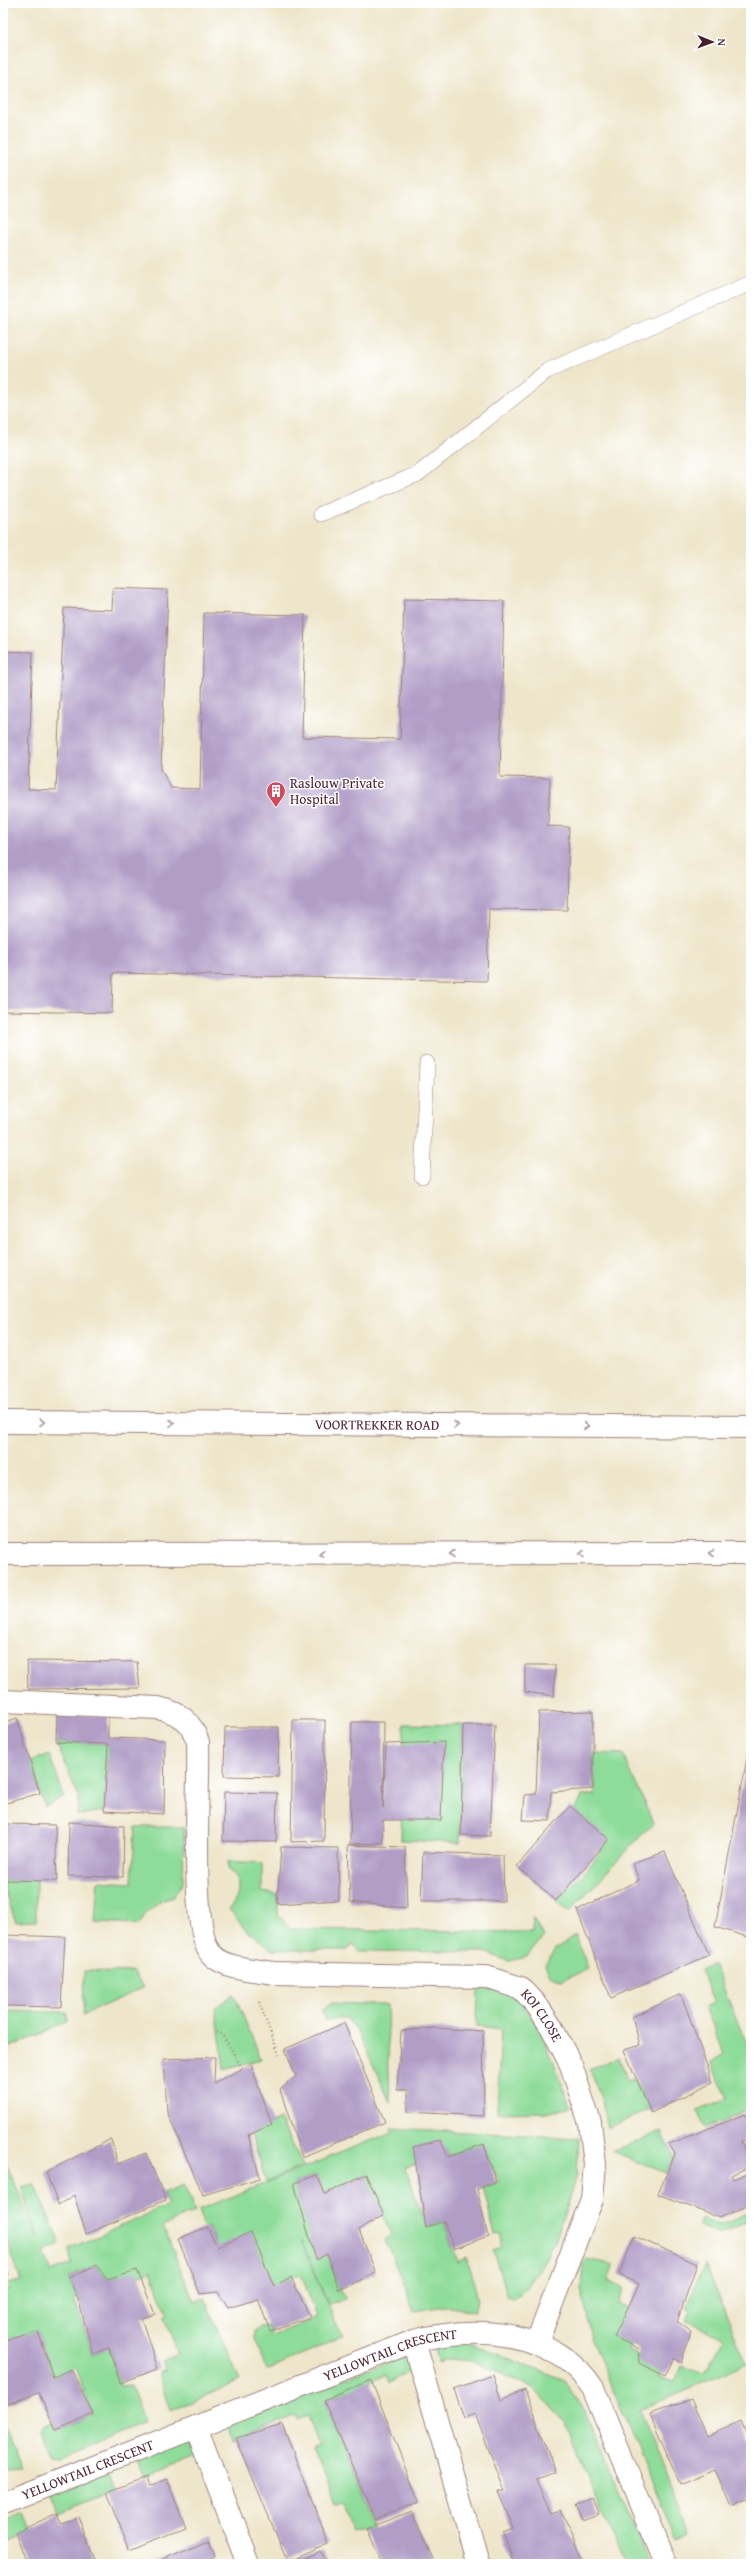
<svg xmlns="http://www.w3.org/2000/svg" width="754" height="2567" font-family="'Gentium Book Plus',serif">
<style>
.green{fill:#8edc99;stroke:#6c7e62}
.building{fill:#b19ec7}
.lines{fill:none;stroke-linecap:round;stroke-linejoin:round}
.lane-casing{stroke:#9c827b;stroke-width:16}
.street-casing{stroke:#9c827b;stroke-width:24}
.primary-casing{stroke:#9c827b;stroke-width:24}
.path{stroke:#9c827b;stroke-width:2.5;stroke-dasharray:1 3;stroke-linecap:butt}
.lane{stroke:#fff;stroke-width:15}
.street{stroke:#fff;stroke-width:22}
.primary{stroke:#fff;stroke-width:22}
.oneway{stroke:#ae9aa0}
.labels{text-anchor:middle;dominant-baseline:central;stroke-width:3;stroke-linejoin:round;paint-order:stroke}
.poi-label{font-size:14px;fill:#4a1f2b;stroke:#fff;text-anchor:start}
.street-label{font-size:14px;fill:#4a1f2b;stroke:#fff}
</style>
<rect width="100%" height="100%" fill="#fff"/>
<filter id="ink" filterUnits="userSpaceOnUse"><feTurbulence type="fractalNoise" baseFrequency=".025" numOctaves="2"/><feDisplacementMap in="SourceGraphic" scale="8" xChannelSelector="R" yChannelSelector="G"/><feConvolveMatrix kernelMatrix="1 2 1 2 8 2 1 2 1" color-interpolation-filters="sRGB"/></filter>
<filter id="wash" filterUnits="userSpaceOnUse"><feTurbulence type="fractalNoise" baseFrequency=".012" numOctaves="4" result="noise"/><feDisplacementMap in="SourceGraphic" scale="16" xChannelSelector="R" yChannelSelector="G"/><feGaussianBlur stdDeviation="0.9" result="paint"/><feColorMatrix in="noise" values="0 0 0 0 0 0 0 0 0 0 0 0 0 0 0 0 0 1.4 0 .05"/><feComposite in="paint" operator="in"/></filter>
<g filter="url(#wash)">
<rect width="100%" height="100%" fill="#eee6cb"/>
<path class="green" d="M404 1724 463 1725 460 1843 401 1840Z
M56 1742 108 1744 104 1811 77 1815 79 1797Z
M593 1753 623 1754 653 1823 569 1912 556 1901 586 1871 609 1840 574 1810 580 1802 582 1795H595Z
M49 1754 64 1796 45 1807 30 1762Z
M135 1827H184L183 1883 173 1897 161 1901 147 1912 139 1924 95 1922 98 1881 132 1883Z
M228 1861 262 1863V1892L278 1894V1915L292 1929 532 1932 533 1917 543 1937 527 1957 509 1961 485 1952 358 1951 353 1943 348 1950H273L245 1929 229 1909C239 1898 239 1890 237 1876L228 1869Z
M3 1880H36V1921L16 1922 3 1887Z
M576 1935 588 1969 561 1981 550 1975 545 1964 555 1949Z
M713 1964 751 2054V2113L749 2110 705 2128 697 2111 727 2098 712 2062 725 2054 705 2007 715 2002 700 1970Z
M84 1971 134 1972 143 1988 83 2015Z
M478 1985C487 1988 498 1990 508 1993 538 2006 558 2077 571 2107L550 2112 497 2113 501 2029 477 2026Z
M234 1994 261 2059 224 2069 216 2007Z
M331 2003 387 2005 390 2102 357 2030 346 2018 325 2020 321 2011Z
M3 2011 67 2012V2022L3 2050Z
M619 2057 627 2080 634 2078 650 2109 608 2128 602 2100 590 2070Z
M280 2119 303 2166 266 2182 251 2134Z
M391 2128 579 2138 577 2176 563 2218 546 2259 527 2287 514 2300 506 2294 493 2250 502 2247 501 2234 495 2235 483 2187 499 2182 483 2144 448 2156 440 2140 417 2164 405 2167 427 2227 444 2221 457 2262 466 2258 479 2300 475 2311 444 2306 414 2311 385 2239 391 2236 366 2174 325 2194 317 2175 294 2183 317 2259 327 2254 339 2290 346 2299 329 2305 301 2241 335 2321 344 2336 267 2370 254 2340V2331L259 2326 267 2325 272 2336 317 2317 301 2274 274 2286 217 2246 208 2227 204 2229 198 2210 392 2132Z
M662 2131 673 2157 666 2173 612 2151Z
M3 2156 38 2239 21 2187 34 2184 60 2243 44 2252 52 2272 72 2264 68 2249 168 2206 163 2193 184 2185 194 2212 163 2226 194 2302 204 2298 240 2381 170 2411 158 2373 164 2371 162 2362 178 2354 164 2317 168 2315 151 2271 139 2276 107 2279 96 2265 68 2278 78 2298 74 2299 93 2354 109 2348 120 2387 131 2386 145 2422 58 2458 50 2457 41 2432 43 2426 53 2422 56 2430 93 2414 75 2368 53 2377 38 2332 3 2341V2293L10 2290 7 2284 21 2281 8 2242 3 2244Z
M751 2212V2221L718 2234 699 2226 701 2217 720 2225Z
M587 2259 614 2265 608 2281 624 2289 618 2304 628 2308 630 2344 628 2351 638 2355 639 2360 660 2373 659 2378 675 2382 682 2365 705 2373 723 2337 686 2322 690 2309 686 2307 705 2264 747 2364 640 2410 689 2532 675 2539 593 2342 581 2288 583 2263Z
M440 2339 464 2341 564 2380 585 2411 650 2564H625L566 2423 533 2388 470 2360H446L438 2362 435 2348Z
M407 2355 411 2371 389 2382 386 2375 324 2401 376 2525 356 2532 342 2502 334 2506 325 2478 311 2449 319 2446 308 2416 298 2420 296 2415 233 2440 229 2426 233 2420Z
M3 2423 22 2470 3 2471Z
M196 2436 203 2455 146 2477 139 2460Z
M109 2472 115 2490 57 2513 48 2496Z
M20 2509 27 2528 3 2539V2516Z"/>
<g id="blocks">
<path class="building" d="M113 588 168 590 161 769 171 788 200 789 204 613 305 615 302 737 400 739 404 599 504 601 500 777 550 778 548 826 569 827 567 910 489 909 487 981 113 973 112 1013 3 1011V651L33 652 28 789 56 790 64 608 112 610Z
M27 1661 137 1662 140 1688 28 1689Z
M525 1665H555L554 1696 525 1692Z
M593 1711V1789L551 1792 550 1821 523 1820 525 1795 536 1794 539 1712Z
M57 1714 108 1716V1738L165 1740 164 1814 104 1811 108 1744 56 1742Z
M17 1718 40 1793 3 1804V1723Z
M293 1720H325L324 1841 291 1842Z
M352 1722H384L383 1808 386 1744 444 1742 441 1820H383L382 1843 350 1844Z
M463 1725H495L490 1836 461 1835Z
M225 1727H279L278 1777 224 1776Z
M749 1749 751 1750V1938L715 1927Z
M224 1792 277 1793 276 1842 223 1841Z
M570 1806 609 1839 556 1901 517 1866Z
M69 1822 124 1826 123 1877 68 1876Z
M3 1824 55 1825 57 1881 3 1880Z
M348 1845 405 1847 407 1908 350 1902Z
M281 1847 338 1848 339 1900 277 1904Z
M423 1852 503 1855 504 1901H421Z
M665 1852 709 1955 611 1998 577 1910 639 1880 632 1863Z
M3 1935 65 1937 61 2007 3 2006Z
M681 1994 713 2082 651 2113 624 2050 640 2045 632 2017Z
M344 2023 385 2122 302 2157 280 2090 296 2076 285 2049Z
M434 2028 483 2031 484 2116 408 2112V2090H397L401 2031Z
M215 2057 214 2083 251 2064 272 2125 248 2135 260 2178 203 2195 167 2112 164 2059Z
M745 2114 751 2129V2137L741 2141 751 2166 731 2175 733 2179 748 2174 751 2178V2204L719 2218 658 2194 675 2154 669 2144Z
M111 2139 118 2164 146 2153 166 2200 86 2234 74 2195 58 2205 46 2172Z
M440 2140 448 2156 484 2144 496 2182 477 2189 488 2236 454 2249 444 2221 426 2228 413 2147Z
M366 2174 384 2215 359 2230 376 2273 339 2290 327 2254 316 2260 294 2183 317 2175 325 2194Z
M207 2227 217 2246 251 2232 274 2286 291 2277 310 2317 270 2331 258 2299 228 2308 218 2292 200 2294 178 2239Z
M634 2236 697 2264 677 2322 691 2332 681 2363 674 2358 665 2376 639 2363 638 2348 614 2337 639 2284 619 2275Z
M3 2262 8 2275 3 2277Z
M96 2265 107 2279 137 2270 155 2314 141 2318 158 2369 120 2383 109 2348 93 2354 78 2298 68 2278Z
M38 2331 53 2377 71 2369 93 2414 56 2430 38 2392 3 2406V2341Z
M493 2375 501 2400 525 2390 556 2473 537 2480 552 2513 561 2510 583 2564H515L504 2533 514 2529 498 2492H505L475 2414 464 2418 454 2389Z
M371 2380 419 2502 375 2519 324 2401Z
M691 2399 707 2436 741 2421 751 2446V2498L731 2507 715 2469 680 2484 650 2414Z
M282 2424 329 2544 287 2560 236 2438Z
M146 2477 149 2486 167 2479 186 2528 129 2550 107 2492Z
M592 2497 599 2514 583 2520 576 2503Z
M412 2511 434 2564H382L367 2528Z
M57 2513 61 2523 79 2517 97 2564H27L15 2533Z
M209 2541 215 2557 201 2564H153Z
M322 2551 327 2564H289Z"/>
</g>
</g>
<g filter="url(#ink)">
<use href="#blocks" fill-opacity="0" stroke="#9c827b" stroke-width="1"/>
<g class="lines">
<g class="lane-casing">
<path id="lane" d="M321 514 418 474 547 371 751 283
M422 1176 427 1063"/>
</g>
<g class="street-casing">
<g id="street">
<path id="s1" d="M3 1701 158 1708C180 1713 191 1721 198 1742 200 1784 189 1928 211 1954 224 1969 256 1970 274 1973L486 1977 521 1988 536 2004 552 2028 571 2065 590 2123 595 2164 592 2199 537 2342"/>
<path d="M414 2341 478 2564"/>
<path d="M196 2427 248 2564"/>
<path id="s2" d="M3 2503 414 2341C476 2325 554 2329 593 2388L665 2564"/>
</g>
</g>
<g class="primary-casing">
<g id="primary">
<path id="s3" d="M3 1422 751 1427"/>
<path d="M3 1554 751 1553"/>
</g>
</g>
<path class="path" d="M259 2002 279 2055
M217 2032 222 2034 242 2068"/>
<use href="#lane" class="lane"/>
<use href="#street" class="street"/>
<use href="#primary" class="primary"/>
</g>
<defs><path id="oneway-chevron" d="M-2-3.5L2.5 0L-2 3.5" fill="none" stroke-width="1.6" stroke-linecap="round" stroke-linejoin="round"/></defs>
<g class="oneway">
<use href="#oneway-chevron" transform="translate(42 1422)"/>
<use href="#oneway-chevron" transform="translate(172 1423)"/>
<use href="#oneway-chevron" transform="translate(456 1425)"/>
<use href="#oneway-chevron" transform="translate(586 1426)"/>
<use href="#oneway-chevron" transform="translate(712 1553) rotate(180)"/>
<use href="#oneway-chevron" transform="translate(322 1554) rotate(180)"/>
<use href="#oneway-chevron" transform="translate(452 1554) rotate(180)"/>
<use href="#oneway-chevron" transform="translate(582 1554) rotate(180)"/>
</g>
</g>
<defs>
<g id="building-pin" transform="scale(1)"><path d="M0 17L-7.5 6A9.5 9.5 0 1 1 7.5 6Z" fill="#d1495b" stroke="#fff"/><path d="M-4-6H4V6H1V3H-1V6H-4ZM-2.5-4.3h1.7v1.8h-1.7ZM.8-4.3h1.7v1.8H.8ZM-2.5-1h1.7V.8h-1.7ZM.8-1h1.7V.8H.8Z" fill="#fff"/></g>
</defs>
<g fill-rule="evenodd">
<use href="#building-pin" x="276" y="791"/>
</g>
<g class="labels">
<g class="poi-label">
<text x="290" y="783">Raslouw Private<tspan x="290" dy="16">Hospital</tspan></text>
</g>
<g class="street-label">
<text stroke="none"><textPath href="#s3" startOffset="374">VOORTREKKER ROAD</textPath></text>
<text stroke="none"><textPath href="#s1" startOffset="775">KOI CLOSE</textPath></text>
<text stroke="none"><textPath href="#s2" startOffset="415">YELLOWTAIL CRESCENT</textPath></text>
<text stroke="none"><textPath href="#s2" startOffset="91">YELLOWTAIL CRESCENT</textPath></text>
</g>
</g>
<rect width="754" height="2567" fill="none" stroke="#fff" stroke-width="16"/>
<g transform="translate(712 42) rotate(91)" stroke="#ffffff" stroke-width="3" paint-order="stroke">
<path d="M0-3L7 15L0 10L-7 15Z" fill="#4a1f2b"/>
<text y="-6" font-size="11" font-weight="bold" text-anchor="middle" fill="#4a1f2b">N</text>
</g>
</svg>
